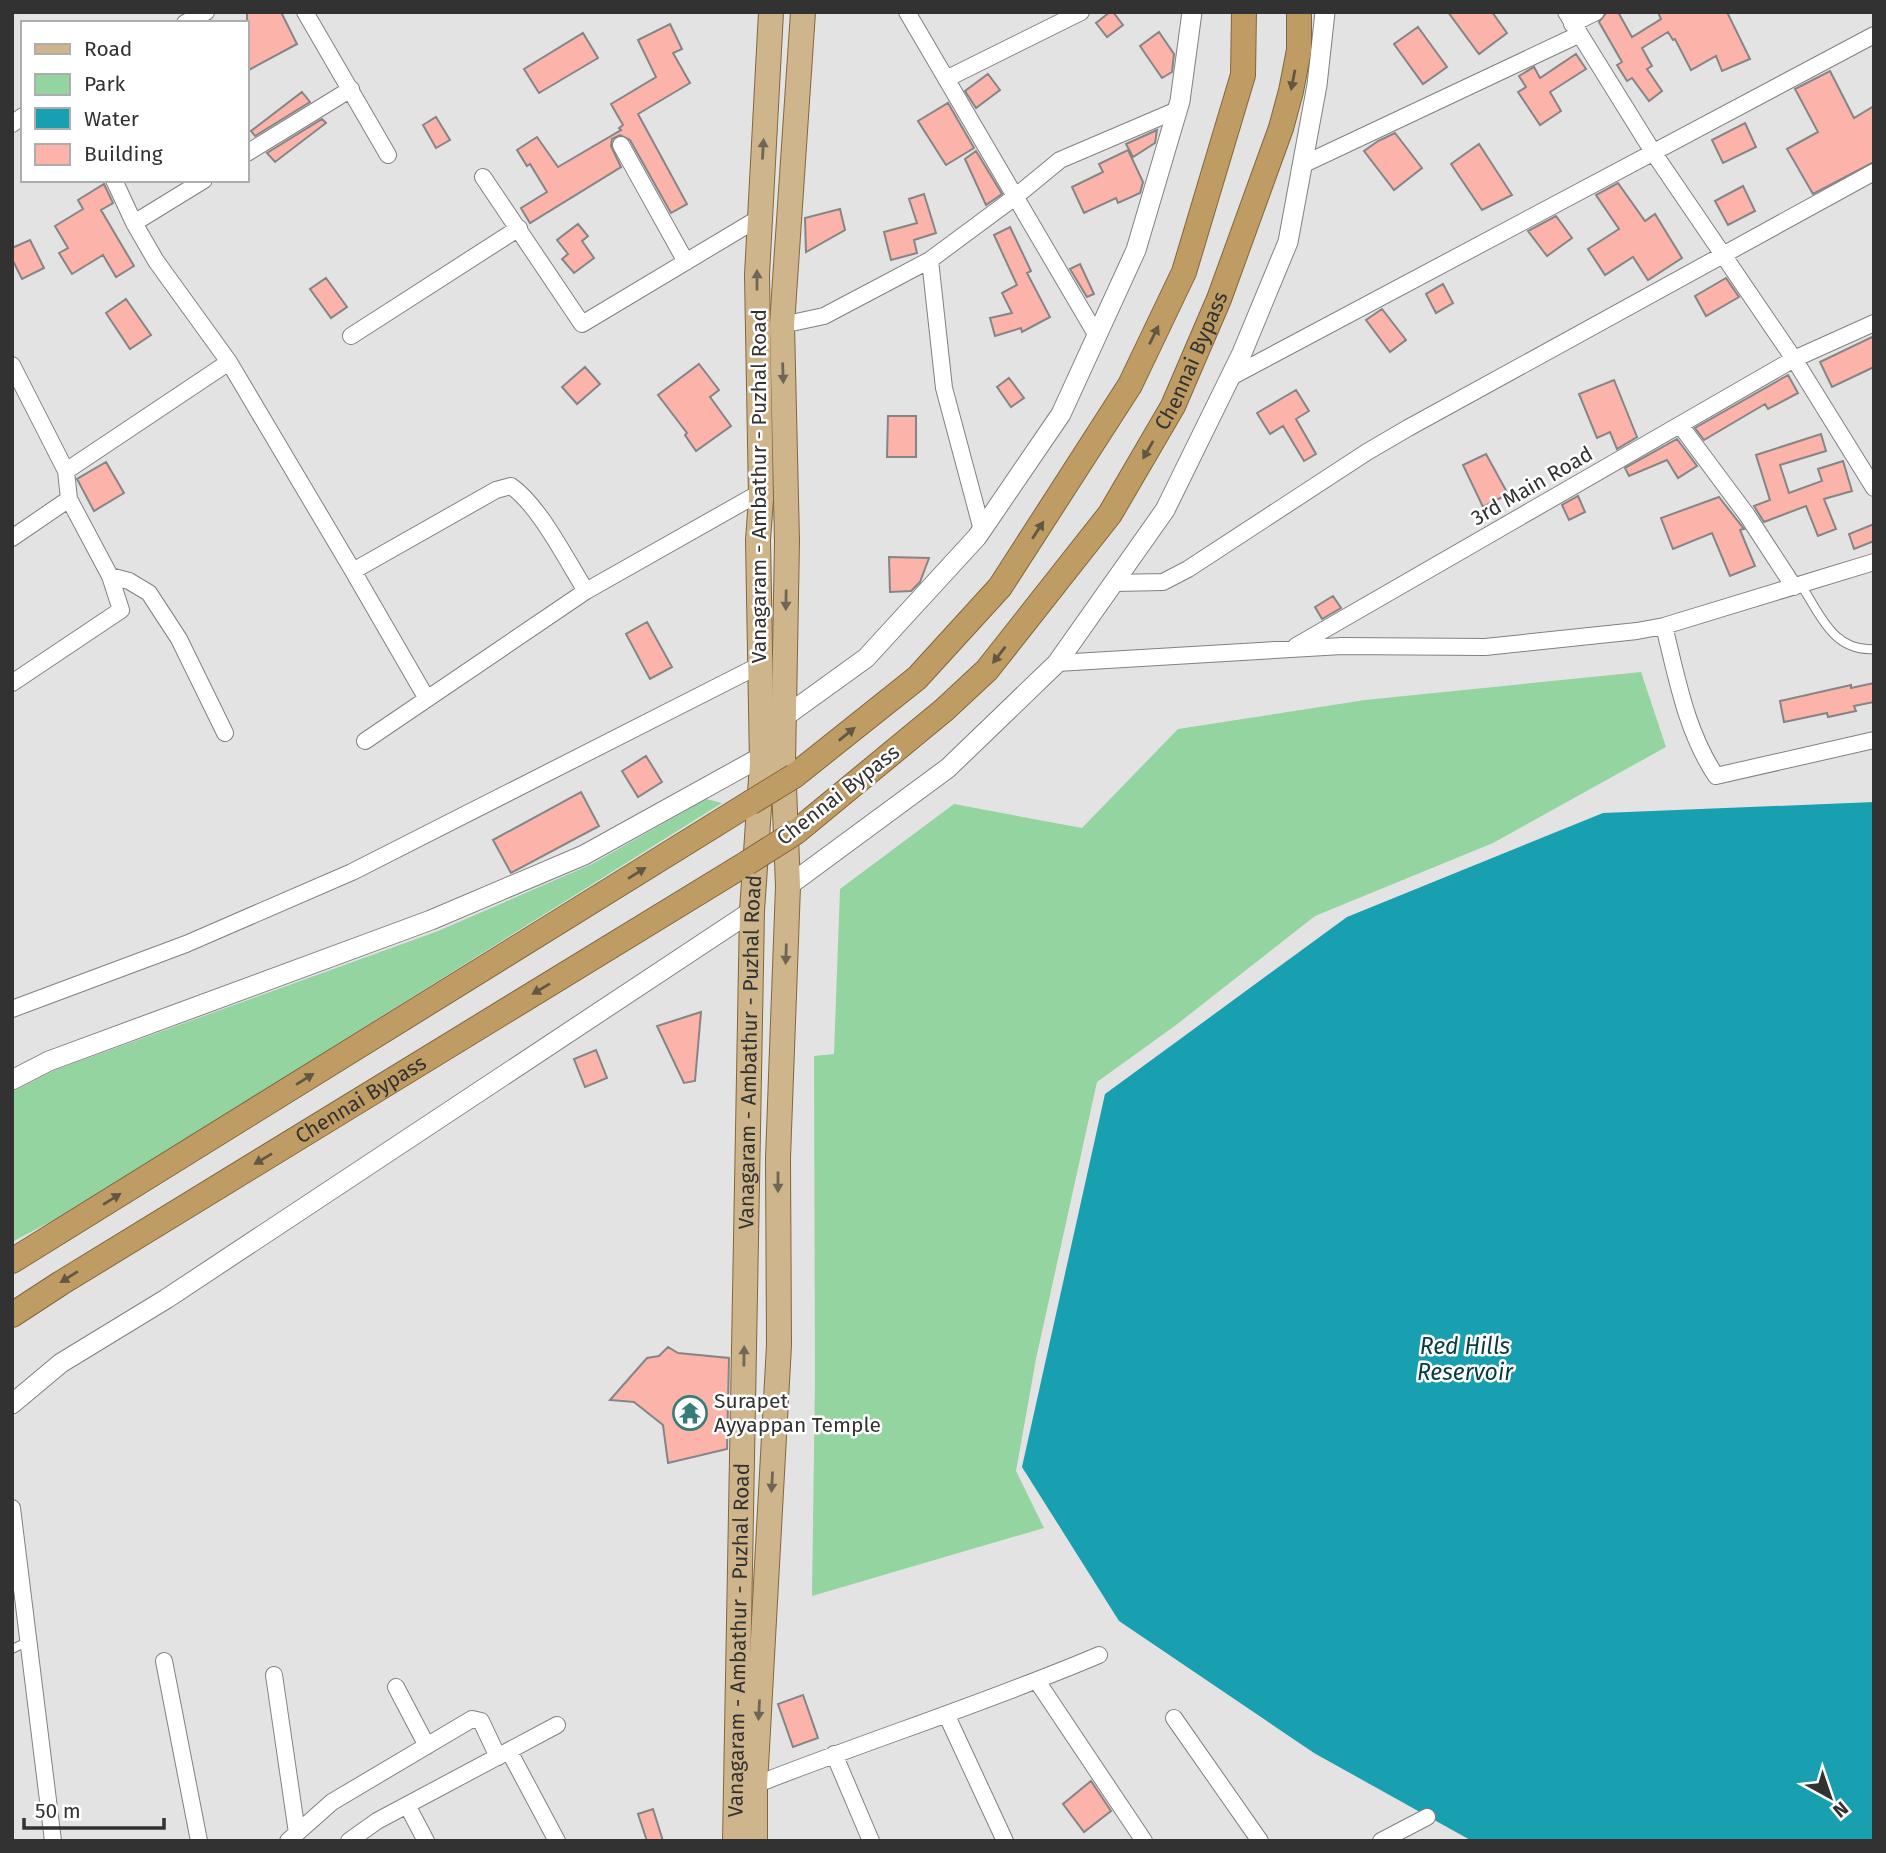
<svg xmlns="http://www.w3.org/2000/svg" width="1886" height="1853" font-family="'Fira Sans',sans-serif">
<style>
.green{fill:#94d4a1}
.water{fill:#18a0b1}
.building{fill:#fcb4aa;stroke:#868585;stroke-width:2}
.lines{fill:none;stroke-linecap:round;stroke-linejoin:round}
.service-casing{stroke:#818182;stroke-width:10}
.minor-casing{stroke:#818182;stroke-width:18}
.tertiary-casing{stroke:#818182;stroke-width:21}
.primary-casing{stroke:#83673a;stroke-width:26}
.trunk-casing{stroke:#83673a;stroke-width:26}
.service{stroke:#fff;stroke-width:8}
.minor{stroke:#fff;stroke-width:16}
.tertiary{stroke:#fff;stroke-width:19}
.primary{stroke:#ceb58b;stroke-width:24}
.trunk{stroke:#be9c64;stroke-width:24}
.trunk-bridge-casing{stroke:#83673a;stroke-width:26;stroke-linecap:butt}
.trunk-bridge{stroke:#be9c64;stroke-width:24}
.oneway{fill:#635744}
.oneway2{fill:#706656}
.labels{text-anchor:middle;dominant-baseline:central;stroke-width:5;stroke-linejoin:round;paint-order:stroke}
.street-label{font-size:21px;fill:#323232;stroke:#fff}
.poi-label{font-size:21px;fill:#323232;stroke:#fff;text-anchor:start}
.water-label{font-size:23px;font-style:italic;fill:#033c44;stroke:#fff}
</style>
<rect width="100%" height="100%" fill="#e3e3e4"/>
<path class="green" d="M1641 672 1666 747 1493 843 1315 916 1176 1025 1097 1082 1036 1359 1016 1471 1044 1528 812 1596 815 1379 814 1056 834 1054 840 889 954 804 1082 828 1178 729 1365 700Z
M706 799 722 803 67 1213 12 1242V1092L55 1070 438 931 592 864Z"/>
<path class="water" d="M1874 802V1841H1472L1314 1753 1119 1621 1022 1467 1105 1094 1347 917 1603 813Z"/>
<path class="building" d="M247 12H281L297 44 247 71Z
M1110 12H1113L1123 25 1107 37 1096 23Z
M1448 12H1492L1507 33 1479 54Z
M1618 12 1632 37 1661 19 1658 12H1727L1750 59 1722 71 1716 56 1691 70 1675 39 1673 40 1668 32 1642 48 1652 66 1647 69 1662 91 1649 101 1632 78 1627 81 1617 65 1622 62 1599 22 1607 12Z
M670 24 682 49 673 53 690 83 638 114 687 204 671 213 630 140 620 135 612 139 611 146 621 167 530 223 521 208 547 192 530 164 527 166 517 150 537 137 558 167 621 130 619 128 623 125 611 104 656 77 638 40Z
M1418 27 1447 67 1423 84 1394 44Z
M1159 32 1174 54 1172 72 1162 78 1140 46Z
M583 33 598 58 539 93 524 69Z
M1576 54 1586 69 1550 92 1561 111 1540 125 1518 92 1526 87 1519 76 1534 67 1540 78Z
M1830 71 1854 118 1874 106V162L1813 194 1787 149 1818 132 1795 89Z
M988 74 1000 90 976 108 965 91Z
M302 92 310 102 255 136 251 131Z
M948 103 974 148 946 165 918 121Z
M436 117 450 140 436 148 423 125Z
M322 119 326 123 275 162 267 153Z
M1745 123 1756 147 1723 163 1712 140Z
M1157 130 1155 143 1133 157 1126 144Z
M1395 133 1422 168 1394 190 1364 151 1378 141Z
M1479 144 1512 195 1482 210 1451 164Z
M1128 150 1143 182 1140 193 1118 203 1116 198 1084 213 1072 187 1103 172 1099 164Z
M976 151 1002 194 986 205 965 159Z
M1618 183 1645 221 1655 214 1682 258 1648 280 1633 257 1605 275 1588 249 1619 229 1596 195Z
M104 184 113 203 101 210 134 266 116 277 103 255 72 274 59 253 68 248 55 226 83 209 78 200Z
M1743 186 1755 211 1728 225 1715 201Z
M924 194 936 233 914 240 917 253 891 260 884 232 917 223 909 199Z
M840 209 845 230 806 252 805 218Z
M1556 216 1572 238 1547 256 1528 231Z
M578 224 588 236 582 241 594 258 574 273 562 259 568 254 557 240Z
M1010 227 1031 271 1027 273 1050 317 1022 332 1021 328 995 336 990 318 1012 313 1002 293 1017 285 994 235Z
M30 240 44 268 22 279 12 259V248Z
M1080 264 1094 294 1087 297 1070 269Z
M326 278 347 307 331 318 310 289Z
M1726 278 1739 297 1706 316 1695 296Z
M1443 284 1453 303 1436 313 1426 294Z
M126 299 151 335 130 349 106 313Z
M1382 309 1406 340 1390 352 1366 320Z
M1874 336V367L1832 387 1820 362Z
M699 364 719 390 710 397 731 426 696 451 685 435 687 433 658 395Z
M585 367 600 384 577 404 562 387Z
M1788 375 1798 393 1768 409 1765 404 1704 440 1695 428Z
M1009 378 1024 398 1011 407 997 387Z
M1614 380 1637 437 1617 449 1610 432 1597 438 1579 394Z
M1296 390 1309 411 1296 419 1316 454 1304 461 1283 426 1270 434 1257 413Z
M888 416H916V457H887Z
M1821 434 1826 451 1780 465 1789 493 1822 481 1818 469 1843 461 1852 491 1824 499 1836 529 1818 536 1806 506 1764 522 1754 506 1770 500 1756 455Z
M1677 439 1697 466 1678 478 1667 460 1629 476 1625 468Z
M1486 454 1508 494 1483 507 1463 465Z
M106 462 124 493 94 511 77 479Z
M1578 496 1585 512 1569 520 1562 505Z
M1719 497 1744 529 1740 530 1755 566 1730 576 1712 533 1673 549 1661 518Z
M1874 524V541L1854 549 1849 534Z
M889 557 929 558 920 582 911 591 890 592Z
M1333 596 1341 608 1322 619 1315 607Z
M647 622 672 667 650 679 626 634Z
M1874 683V702L1854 706 1856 711 1828 717 1827 713 1784 722 1780 701 1851 685V688Z
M646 756 662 782 638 797 622 771Z
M581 792 599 826 511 873 493 840Z
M701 1012 695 1081 684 1083 657 1026Z
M596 1050 607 1078 585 1087 574 1059Z
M668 1347 678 1353 729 1358 727 1449 668 1463 663 1425 634 1402 610 1400 647 1358 659 1356Z
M803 1695 818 1738 793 1747 778 1704Z
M1091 1781 1111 1811 1084 1832 1063 1804Z
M653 1809 663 1841H647L638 1814Z"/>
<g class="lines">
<g class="service-casing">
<path id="service" d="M1801 585C1820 614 1833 652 1874 649
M12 1649 27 1642"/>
</g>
<g class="minor-casing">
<path id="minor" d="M305 12 388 155
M907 12 1097 336
M1566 12 1653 152 1794 359 1874 488
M185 23 206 12
M1572 24 1596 12
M946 79 1081 12
M12 124 23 116
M621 145 686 262
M247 153 351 89
M1302 165 1578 35
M483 177 582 324 759 218
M114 180 134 223 156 261 229 362 353 571 496 490 511 486C539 505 567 561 586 591L761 492
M134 223 204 180
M930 260 944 388 982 530
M782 325 824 316 930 260 1015 197 1060 160 1177 110
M351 336 519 228
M12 365 66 471 69 499 110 576 121 610 12 683
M1231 377 1874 35
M1680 425 1747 515 1794 587
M66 471 229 362
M12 538 69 499
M353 571 427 699
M110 576 129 581 149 593 179 639 225 733
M1114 583 1163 582 1188 569 1367 452 1408 428 1874 172
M1664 626C1677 678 1686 731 1716 776L1874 740
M1296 646 1794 359 1874 323
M1057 663 1342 646 1485 647 1637 631 1664 626 1874 562
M365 741 586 591
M12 1009 186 944 352 872 760 665
M12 1508 53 1841
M164 1661 199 1841
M274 1675 297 1833
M1037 1681 1144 1841
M396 1687 427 1746
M947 1716 1005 1841
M1174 1718 1260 1841
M509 1751 557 1841
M834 1754 871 1841
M755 1785C869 1740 986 1703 1099 1655
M407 1805 426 1841
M288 1841 332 1802 472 1719 481 1721 498 1757
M349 1841 377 1821 557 1725
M1381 1841 1427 1817"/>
</g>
<g class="tertiary-casing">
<path id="tertiary" d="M776 723 866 658 977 537 1061 414 1136 250 1180 101 1192 12
M788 886 948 768 1057 663 1165 510 1242 353 1288 242 1317 85 1325 12
M12 1080 49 1061 431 920 584 855 761 757
M12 1404 61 1363 166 1299 752 911"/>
</g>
<g class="primary-casing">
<g id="primary">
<path id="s1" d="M735 1841 752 911 762 764 758 540 761 499 757 275 771 12"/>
<path d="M755 1841V1785L779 1345 778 1158 788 886 783 763 787 541 782 325 803 12"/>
</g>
</g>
<g class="trunk-casing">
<g id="trunk">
<path d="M794 776 917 678 1000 587 1130 385 1184 272 1243 75 1244 12"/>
<path id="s2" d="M796 832 944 710 987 670 1110 514 1173 406 1219 299 1281 128 1291 91 1299 50V12"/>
<path d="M12 1261 750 803"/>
<path id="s3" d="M12 1315 61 1283 747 863"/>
</g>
</g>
<use href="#service" class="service"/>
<use href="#minor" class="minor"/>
<use href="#tertiary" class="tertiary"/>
<use href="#primary" class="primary"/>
<use href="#trunk" class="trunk"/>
<g class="trunk-bridge-casing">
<path id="trunk-bridge" d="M750 803 794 776
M747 863 796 832"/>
</g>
<use href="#trunk-bridge" class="trunk-bridge"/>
</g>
<defs><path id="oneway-solid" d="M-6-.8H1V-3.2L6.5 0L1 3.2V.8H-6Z" transform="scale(1.75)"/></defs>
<g class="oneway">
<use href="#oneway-solid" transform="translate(1293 80) rotate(101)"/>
<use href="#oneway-solid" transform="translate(1154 335) rotate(-64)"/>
<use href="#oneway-solid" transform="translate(1148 450) rotate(120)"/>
<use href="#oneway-solid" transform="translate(1038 530) rotate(-57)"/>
<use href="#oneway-solid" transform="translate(999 655) rotate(128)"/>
<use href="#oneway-solid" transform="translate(847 734) rotate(-39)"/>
<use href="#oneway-solid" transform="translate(637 873) rotate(-32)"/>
<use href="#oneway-solid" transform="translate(541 989) rotate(149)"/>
<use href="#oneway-solid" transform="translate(305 1079) rotate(-32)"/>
<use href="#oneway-solid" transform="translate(263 1159) rotate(149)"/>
<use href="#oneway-solid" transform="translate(112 1199) rotate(-32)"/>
<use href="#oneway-solid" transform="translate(69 1277) rotate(148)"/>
</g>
<g class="oneway2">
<use href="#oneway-solid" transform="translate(763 149) rotate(-87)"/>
<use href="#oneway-solid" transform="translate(757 280) rotate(-90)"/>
<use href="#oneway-solid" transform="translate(783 373) rotate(88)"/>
<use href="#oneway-solid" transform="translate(786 600) rotate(91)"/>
<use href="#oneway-solid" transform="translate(786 954) rotate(92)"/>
<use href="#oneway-solid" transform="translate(778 1182) rotate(90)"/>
<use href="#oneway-solid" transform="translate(744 1356) rotate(-89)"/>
<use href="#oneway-solid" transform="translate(772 1482) rotate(93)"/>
<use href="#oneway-solid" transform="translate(759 1710) rotate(93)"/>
</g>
<defs>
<g id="temple-ring" transform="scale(1.75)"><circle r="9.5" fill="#fff" stroke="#367d77" stroke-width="1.5"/><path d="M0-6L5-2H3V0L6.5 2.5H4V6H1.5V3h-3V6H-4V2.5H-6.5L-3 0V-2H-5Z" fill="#367d77"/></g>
</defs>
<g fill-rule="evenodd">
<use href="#temple-ring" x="690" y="1413"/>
</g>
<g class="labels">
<g class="street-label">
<text stroke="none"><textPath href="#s2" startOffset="623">Chennai Bypass</textPath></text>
<text transform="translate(759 486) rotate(-90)">Vanagaram - Ambathur - Puzhal Road</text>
<text transform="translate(1532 486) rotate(-30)">3rd Main Road</text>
<text transform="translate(838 795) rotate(-38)">Chennai Bypass</text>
<text stroke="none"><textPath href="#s1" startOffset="789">Vanagaram - Ambathur - Puzhal Road</textPath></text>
<text stroke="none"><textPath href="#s3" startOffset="410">Chennai Bypass</textPath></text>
<text stroke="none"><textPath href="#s1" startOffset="201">Vanagaram - Ambathur - Puzhal Road</textPath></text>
</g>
<g class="poi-label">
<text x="714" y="1401">Surapet<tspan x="714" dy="24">Ayyappan Temple</tspan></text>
</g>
<g class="water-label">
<text x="1465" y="1346">Red Hills<tspan x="1465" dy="26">Reservoir</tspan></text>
</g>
</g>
<rect width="1886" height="1853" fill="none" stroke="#323232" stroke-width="28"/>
<rect x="21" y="21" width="228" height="161" fill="#ffffff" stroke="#adadad" stroke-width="2"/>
<rect x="35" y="44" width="35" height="10" fill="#ceb58b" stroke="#adadad" stroke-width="2"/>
<text x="84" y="56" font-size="21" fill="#323232">Road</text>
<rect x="35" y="74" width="35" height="21" fill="#94d4a1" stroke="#adadad" stroke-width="2"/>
<text x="84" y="91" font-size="21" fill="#323232">Park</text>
<rect x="35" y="108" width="35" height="21" fill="#18a0b1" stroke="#adadad" stroke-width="2"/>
<text x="84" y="126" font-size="21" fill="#323232">Water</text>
<rect x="35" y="144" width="35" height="21" fill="#fcb4aa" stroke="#adadad" stroke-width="2"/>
<text x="84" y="161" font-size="21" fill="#323232">Building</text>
<g transform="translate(1830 1797) rotate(140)" stroke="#ffffff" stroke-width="5" paint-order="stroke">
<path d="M0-5L12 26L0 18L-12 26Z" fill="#323232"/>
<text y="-10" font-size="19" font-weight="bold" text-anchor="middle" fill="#323232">N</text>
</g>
<path d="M24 1818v10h140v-10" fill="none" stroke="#323232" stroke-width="3.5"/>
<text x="35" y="1818" font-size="21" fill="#323232" stroke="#ffffff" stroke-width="5" paint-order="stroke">50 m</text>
</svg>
